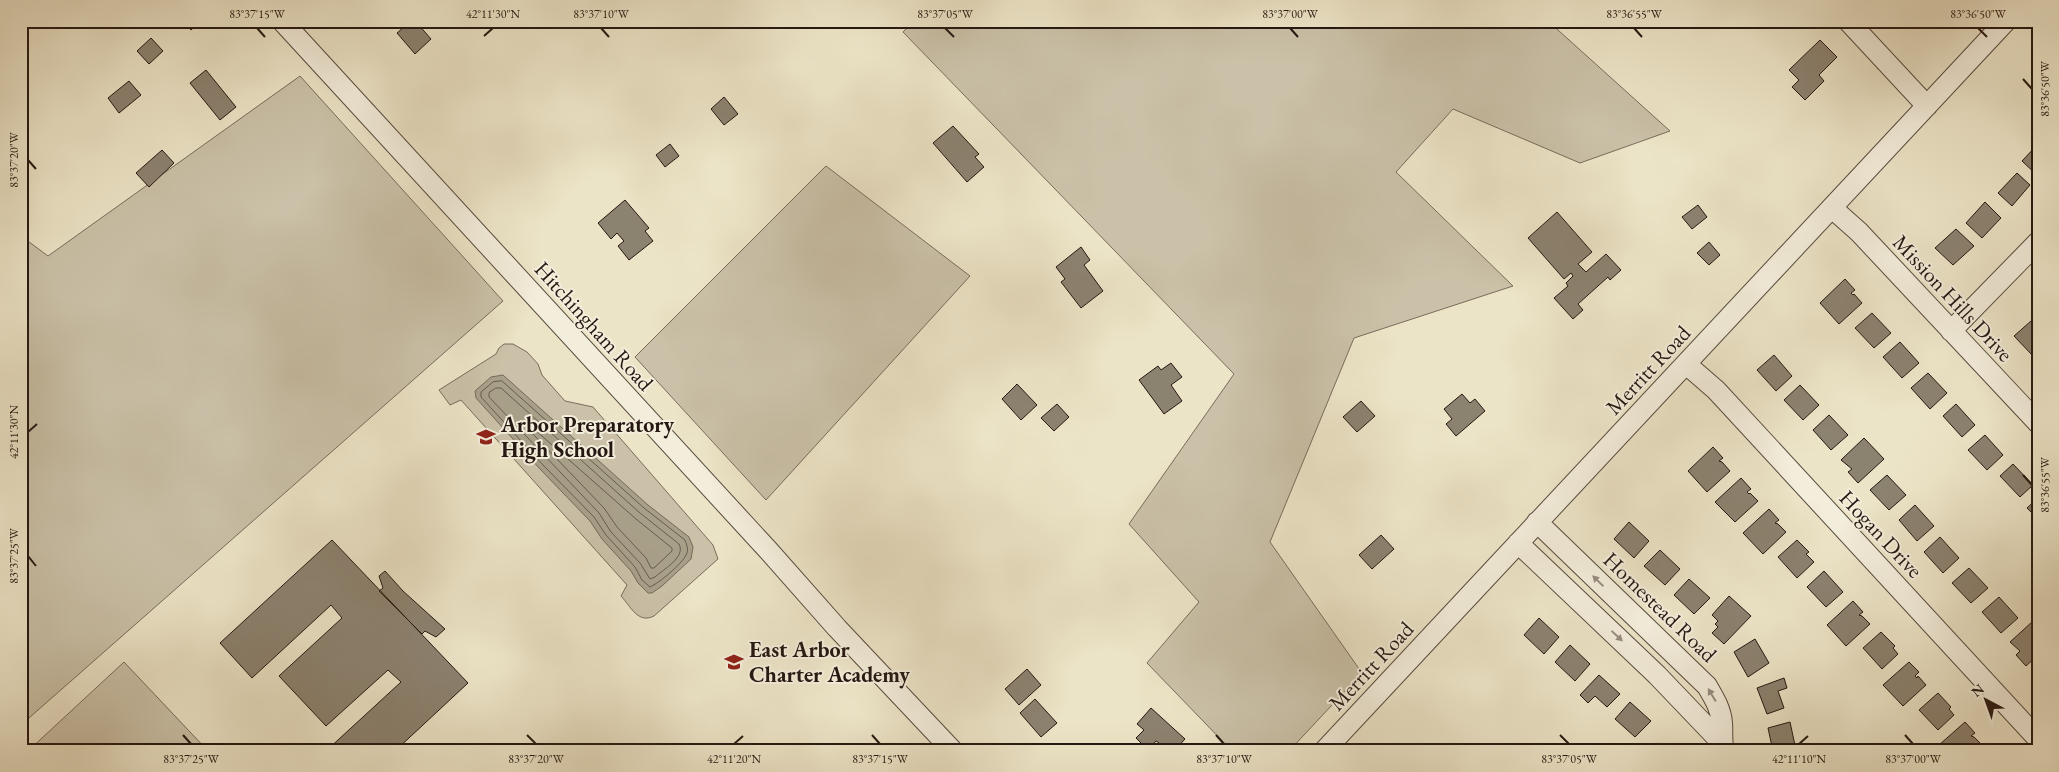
<svg xmlns="http://www.w3.org/2000/svg" width="2059" height="772" font-family="'EB Garamond',serif">
<style>
.green{fill:#cac1a8;stroke:#786c5d}
.water{fill:#a89f89;stroke:#746959}
.lines{fill:none;stroke-linecap:round;stroke-linejoin:round}
.shore{stroke:#665c4e;stroke-width:1}
.building{fill:#8c8270;stroke:#251812}
.minor-casing{stroke:#574b3f;stroke-width:22}
.minor{stroke:#f3eddb;stroke-width:20}
.oneway{fill:#968d81}
.ticks{fill:none;stroke:#251812;stroke-width:2}
.labels{text-anchor:middle;dominant-baseline:central;stroke-width:4;stroke-linejoin:round;paint-order:stroke}
.street-label{font-size:22px;fill:#251812;stroke:#f3eddb}
.poi-label{font-size:22px;font-weight:bold;fill:#251812;stroke:#f3eddb;text-anchor:start}
.neatline{fill:none;stroke:#251812;stroke-width:2}
.ticks-label{font-size:12px;text-anchor:middle;fill:#251812}
</style>
<rect width="100%" height="100%" fill="#ece4c7"/>
<filter id="stains"><feTurbulence type="fractalNoise" baseFrequency=".004" numOctaves="4"/><feColorMatrix values="0 0 0 0 .2 0 0 0 0 .09 0 0 0 0 .02 0 0 0 .5 -.17"/></filter>
<radialGradient id="worn" r=".72"><stop offset=".6" stop-color="#630" stop-opacity="0"/><stop offset="1" stop-color="#630" stop-opacity=".3"/></radialGradient>
<path class="green" d="M914 21H1548L1670 131 1580 163 1453 109 1396 172 1513 286 1354 338 1270 542 1362 673 1289 751H1232L1147 663 1199 602 1129 524 1234 374 903 32Z
M300 76 503 301 21 725V236L48 256Z
M826 166 970 276 766 500 635 357Z
M504 344H513L527 352 538 364 542 375 565 401 593 407 713 545 718 559 654 616C638 624 631 607 621 596L627 585 461 400 450 405 439 390 496 354 499 348Z
M124 662 208 751H28Z"/>
<path class="water" d="M503 375 648 505 689 537 693 547 691 559 662 586 652 593H648L638 583 631 571 602 539 590 521 540 469 476 398 475 391 491 377Z"/>
<g class="lines">
<path class="shore" d="M502 381 644 508 685 540C687 546 689 550 686 555 682 564 659 583 650 587L642 580 635 567 606 535 594 517 543 465 481 397V392L493 382Z
M496 388H501L640 513 679 544C686 557 664 569 655 577L650 579 640 563 611 532 599 513 489 397V393Z
M534 429 636 519 672 548V551L654 568H651L646 558 617 527 604 508 532 433Z"/>
</g>
<path class="building" d="M182 21H201L191 30Z
M399 21H419L417 23 431 39 415 54 397 33 404 27Z
M151 38 163 51 149 64 137 51Z
M1820 40 1837 57 1819 75 1824 81 1805 100 1792 87 1799 80 1789 70Z
M206 70 236 107 220 120 190 83Z
M129 81 141 95 119 113 108 98Z
M724 97 738 114 724 125 711 109Z
M953 126 979 154 975 157 984 167 967 182 933 143Z
M670 144 679 156 665 167 656 155Z
M2038 144V176L2022 161Z
M162 150 174 163 149 187 136 173Z
M2017 173 2030 185 2012 206 1998 193Z
M625 200 649 228 645 231 653 241 629 260 618 246 624 241 617 233 611 239 598 223Z
M1985 202 2001 218 1982 238 1966 223Z
M1698 205 1707 217 1692 229 1682 217Z
M1557 212 1592 252 1578 264 1586 272 1606 254 1621 270 1610 280 1608 277 1578 304 1583 310 1573 319 1554 298 1568 286 1566 283 1573 276 1571 273 1564 279 1528 238Z
M1956 229 1974 246 1953 265 1935 248Z
M1709 242 1720 255 1709 265 1697 253Z
M1081 247 1090 260 1084 265 1103 291 1081 308 1061 282 1065 279 1056 267Z
M1845 279 1855 290 1851 293 1853 295 1854 294 1862 303 1839 324 1820 303Z
M1872 313 1891 333 1874 348 1855 328Z
M2031 321 2038 328V352L2033 356 2014 336Z
M1900 342 1919 363 1902 378 1883 357Z
M1774 355 1792 376 1776 391 1757 370Z
M1171 363 1182 377 1171 385 1182 401 1164 414 1139 380 1158 366 1161 370Z
M1928 373 1947 393 1930 409 1911 388Z
M1017 384 1037 405 1021 420 1002 399Z
M1800 385 1819 405 1803 420 1784 400Z
M1462 394 1470 403 1475 399 1485 411 1456 436 1446 424 1452 419 1444 409Z
M1361 401 1375 416 1357 432 1343 417Z
M1057 404 1069 417 1054 431 1041 418Z
M1956 404 1975 425 1962 437 1943 416Z
M1829 415 1848 435 1831 450 1813 430Z
M1985 435 2003 455 1987 470 1968 450Z
M1864 438 1884 459 1858 483 1848 472 1852 469 1841 460Z
M1713 447 1723 458 1719 461 1722 462 1730 471 1707 492 1688 471Z
M2013 464 2033 485 2020 497 2000 476Z
M1887 475 1906 495 1889 510 1870 490Z
M1741 478 1751 489 1747 492 1749 494 1750 493 1758 501 1735 522 1715 502Z
M2038 498V519L2027 508Z
M1915 505 1934 526 1917 541 1899 520Z
M1769 509 1779 520 1775 523 1778 524 1786 532 1763 554 1743 533Z
M1629 522 1649 541 1634 558 1614 539Z
M1381 535 1394 549 1372 569 1359 555Z
M1940 537 1959 558 1943 573 1924 552Z
M332 540 468 683 395 751H326L401 682 388 670 326 726 279 676 342 618 331 605 252 678 220 643Z
M1797 540 1809 552 1806 554 1814 562 1797 578 1778 557Z
M1660 550 1680 569 1665 585 1644 566Z
M1969 568 1988 588 1971 603 1952 583Z
M385 571 403 591 445 629 436 637 425 631 422 634 379 591 383 588 379 576Z
M1824 571 1843 592 1826 607 1807 587Z
M1689 579 1710 598 1694 614 1674 595Z
M1729 596 1751 616 1724 644 1712 633 1718 627 1715 624 1718 621 1712 615Z
M1999 597 2018 618 2001 633 1982 612Z
M1853 601 1863 612 1859 615 1862 616 1870 624 1846 646 1827 625Z
M1539 618 1559 637 1544 654 1524 635Z
M2033 621 2038 627V655L2026 666 2016 655 2020 651 2010 642Z
M1881 632 1895 646 1893 648 1898 654 1882 669 1863 648Z
M1755 639 1769 663 1748 677 1734 652Z
M1570 645 1590 664 1575 681 1555 662Z
M1909 662 1919 672 1915 676 1917 678 1918 676 1926 685 1903 706 1883 685Z
M1027 669 1041 685 1019 705 1005 689Z
M1599 675 1620 694 1607 707 1595 696 1588 703 1580 695Z
M1784 678 1787 688 1778 691 1784 708 1767 714 1757 688Z
M1938 693 1951 707 1949 709 1954 715 1938 730 1919 710Z
M1035 699 1057 723 1041 737 1020 713Z
M1630 702 1651 721 1635 737 1615 719Z
M1151 708 1185 739 1174 751H1155L1154 749 1159 743 1156 741 1148 750 1136 738 1144 730 1137 724Z
M1790 722 1796 750 1773 751 1768 728Z
M1965 722 1975 733 1971 736 1974 737 1982 745 1976 751H1944L1939 745Z
M1658 743 1664 751H1646Z"/>
<g class="lines">
<g class="minor-casing">
<path id="minor" d="M282 21 768 550 837 628 953 751
M1848 21 1927 106
M1832 208 1859 232 2038 423
M1951 331 2038 242
M1686 364 1716 390 2038 739
M1537 522 1707 686C1714 698 1721 709 1722 723 1723 733 1721 741 1724 751
M1518 543 1657 675 1721 742
M1324 751 2006 21"/>
</g>
<use href="#minor" class="minor"/>
</g>
<defs><path id="oneway-solid" d="M-6-.8H1V-3.2L6.5 0L1 3.2V.8H-6Z" transform="scale(1.25)"/></defs>
<g class="oneway">
<use href="#oneway-solid" transform="translate(1598 581) rotate(-136)"/>
<use href="#oneway-solid" transform="translate(1617 636) rotate(43)"/>
<use href="#oneway-solid" transform="translate(1712 695) rotate(-121)"/>
</g>
<path class="ticks" d="M257 28 265 37M601 28 609 37M945 28 954 37M1290 28 1298 37M1634 28 1642 37M1978 28 1987 37M484 36 493 28M2023 79 2032 89M28 160 36 169M28 432 37 424M2023 475 2032 485M28 556 36 566M183 735 191 744M527 735 536 744M872 735 880 744M1216 735 1224 744M1560 735 1569 744M1905 735 1913 744M734 744 743 736M1799 744 1808 736"/>
<defs>
<g id="school-bare" transform="scale(1.5)"><path d="M0-5L7-2L0 1L-7-2ZM-4 1L0 2.5L4 1V4Q0 6-4 4Z" fill="#8f2418" stroke="#f3eddb" stroke-width="2.5" paint-order="stroke"/></g>
</defs>
<g fill-rule="evenodd">
<use href="#school-bare" x="486" y="437"/>
<use href="#school-bare" x="734" y="662"/>
</g>
<g class="labels">
<g class="street-label">
<text transform="translate(1953 298) rotate(47)">Mission Hills Drive</text>
<text transform="translate(594 326) rotate(48)">Hitchingham Road</text>
<text transform="translate(1648 370) rotate(-47)">Merritt Road</text>
<text transform="translate(1881 534) rotate(47)">Hogan Drive</text>
<text transform="translate(1660 607) rotate(44)">Homestead Road</text>
<text transform="translate(1371 666) rotate(-47)">Merritt Road</text>
</g>
<g class="poi-label">
<text x="501" y="424">Arbor Preparatory<tspan x="501" dy="25">High School</tspan></text>
<text x="749" y="649">East Arbor<tspan x="749" dy="25">Charter Academy</tspan></text>
</g>
</g>
<rect width="2059" height="772" fill="none" stroke="#ece4c7" stroke-width="55"/>
<g transform="translate(1986 700) rotate(319)" stroke="#f3eddb" stroke-width="4" paint-order="stroke">
<path d="M0-4L9 19L0 12L-9 19Z" fill="#251812"/>
<text y="-8" font-size="14" font-weight="bold" text-anchor="middle" fill="#251812">N</text>
</g>
<rect x="28" y="28" width="2004" height="716" class="neatline"/>
<g class="ticks-label">
<text x="257" y="18">83°37'15"W</text>
<text x="493" y="18">42°11'30"N</text>
<text x="601" y="18">83°37'10"W</text>
<text x="945" y="18">83°37'05"W</text>
<text x="1290" y="18">83°37'00"W</text>
<text x="1634" y="18">83°36'55"W</text>
<text x="1978" y="18">83°36'50"W</text>
<text transform="translate(2045 89) rotate(-90)" y="4">83°36'50"W</text>
<text transform="translate(14 160) rotate(-90)" y="4">83°37'20"W</text>
<text transform="translate(14 432) rotate(-90)" y="4">42°11'30"N</text>
<text transform="translate(2045 485) rotate(-90)" y="4">83°36'55"W</text>
<text transform="translate(14 556) rotate(-90)" y="4">83°37'25"W</text>
<text x="191" y="763">83°37'25"W</text>
<text x="536" y="763">83°37'20"W</text>
<text x="734" y="763">42°11'20"N</text>
<text x="880" y="763">83°37'15"W</text>
<text x="1224" y="763">83°37'10"W</text>
<text x="1569" y="763">83°37'05"W</text>
<text x="1799" y="763">42°11'10"N</text>
<text x="1913" y="763">83°37'00"W</text>
</g>
<rect width="100%" height="100%" filter="url(#stains)"/>
<rect width="100%" height="100%" fill="url(#worn)"/>
</svg>
